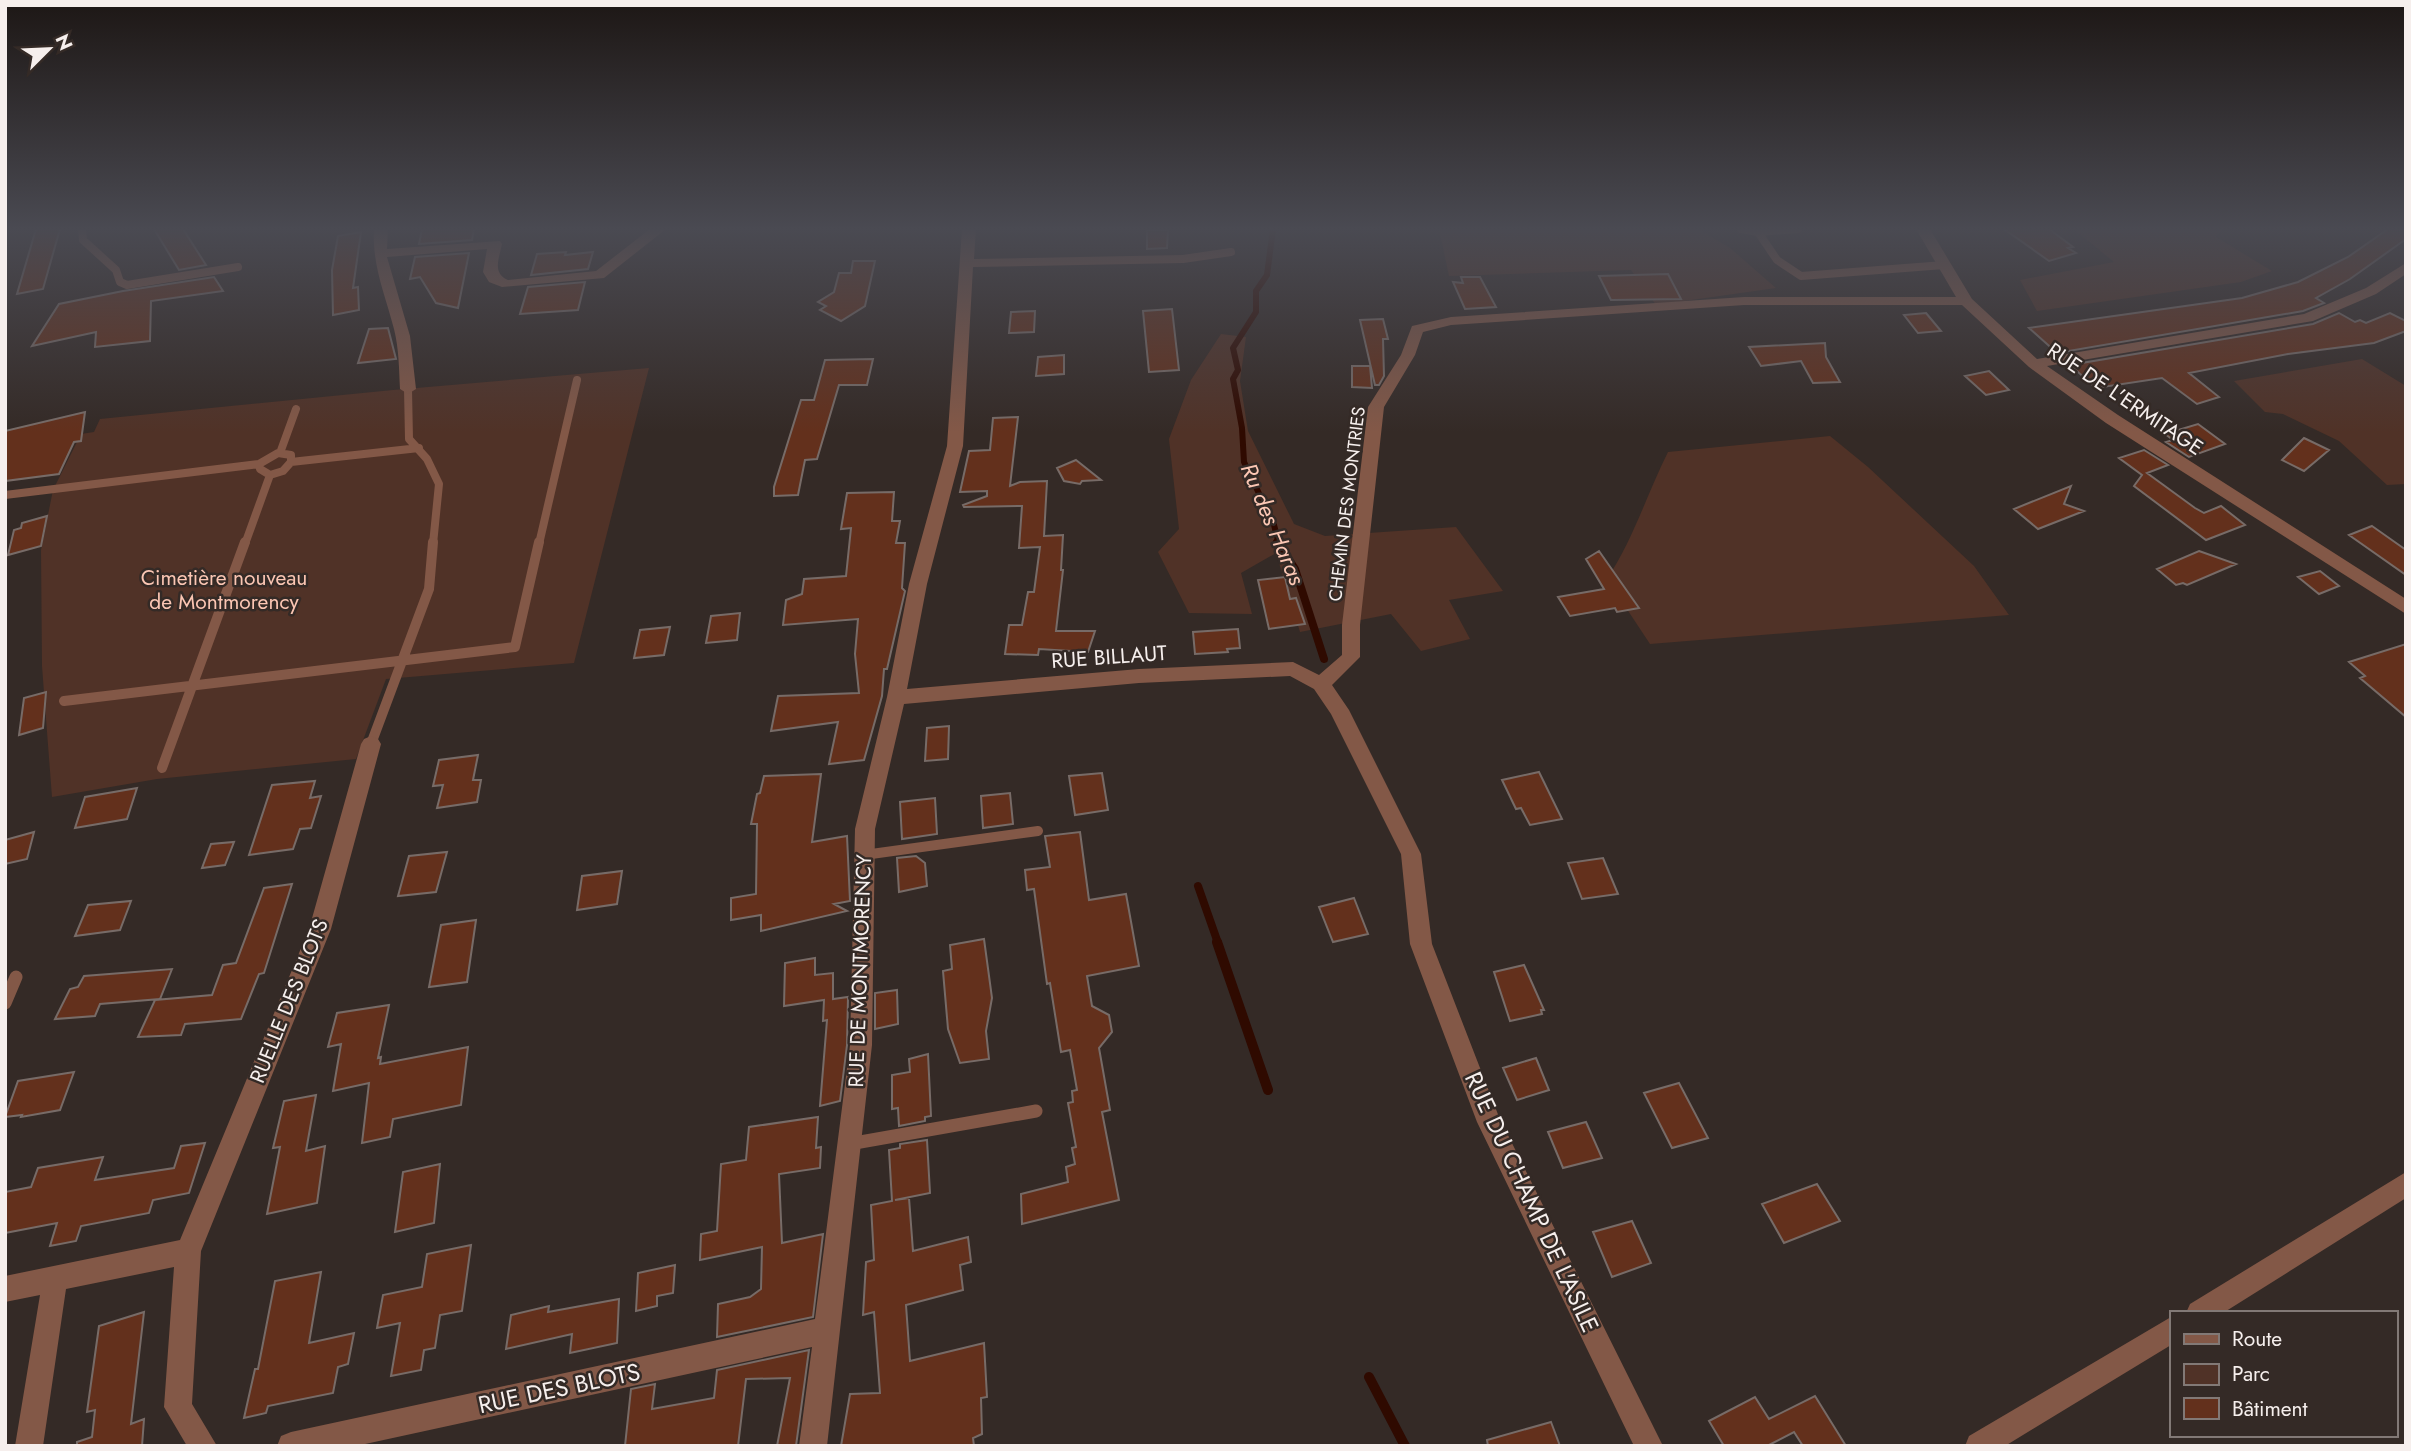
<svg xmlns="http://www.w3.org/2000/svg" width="2411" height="1451" font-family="Jost,sans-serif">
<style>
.green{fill:#503227}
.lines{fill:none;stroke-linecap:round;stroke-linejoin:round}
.stream-far2{stroke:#2f0a00;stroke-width:6}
.stream-far1{stroke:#2f0a00;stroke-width:8}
.stream{stroke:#2f0a00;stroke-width:10}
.building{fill:#63301c;stroke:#776b67;stroke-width:2}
.service-far2{stroke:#835847;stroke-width:8}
.service-far1{stroke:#835847;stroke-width:10}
.service{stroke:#835847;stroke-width:13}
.minor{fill:#835847;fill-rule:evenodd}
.labels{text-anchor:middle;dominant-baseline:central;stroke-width:5;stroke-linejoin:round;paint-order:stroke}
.far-street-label{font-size:18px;fill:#f6efed;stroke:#342a26}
.street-label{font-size:21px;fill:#f6efed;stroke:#342a26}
.park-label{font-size:21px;fill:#fbc6b3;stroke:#342a26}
.water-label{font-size:23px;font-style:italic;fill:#fcc7b4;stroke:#342a26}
.near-street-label{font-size:24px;fill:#f6efed;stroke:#342a26}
</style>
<rect width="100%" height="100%" fill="#342a26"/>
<path class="green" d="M1439 229H1698L1730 248 1776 288 1656 305 1631 270 1449 276Z
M2074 229H2222L2216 237 2272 271 2241 282 2037 311 2020 280 2114 262Z
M1221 334 1246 337 1240 381 1248 431 1294 524 1325 536 1456 527 1503 591 1449 600 1470 639 1421 651 1391 614 1300 632 1276 553 1241 573 1252 614 1189 613 1158 552 1179 529 1169 439 1191 380Z
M2362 359 2406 386V484L2387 485 2339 441 2283 414 2265 412 2234 381Z
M649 368 574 663 386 679 356 759 157 779 52 797 42 666 41 550 53 490 81 434 94 432 100 419 393 390Z
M1830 436 1868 467 1974 566 2009 615 1650 644 1607 579C1633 540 1647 494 1668 452Z"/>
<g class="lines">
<path class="stream-far2" d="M1273 229 1267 275 1256 291V312L1233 348 1238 370 1233 379 1242 428 1244 462 1274 525 1279 544"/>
<path class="stream-far1" d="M1277 542 1295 569 1324 659
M1198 886 1218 943"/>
<path class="stream" d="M1217 942 1268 1090
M1369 1377 1405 1446"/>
</g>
<path class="building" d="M36 229H60L43 289 17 294Z
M154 229H183L206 265 179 270Z
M422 229H474L472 240 419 244Z
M2004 229H2049L2073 247 2068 248 2076 253 2049 261Z
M2388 229H2406V239L2350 279 2316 298 2324 303 2303 311 2057 353 2029 328 2242 298 2298 282 2348 257Z
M1147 230H1168L1167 248 1147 249Z
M361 232 353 288 358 287 359 310 333 315 332 270 338 236Z
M566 252 565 255 593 252 588 269 531 275 537 254Z
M469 253 458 308 436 303 420 277 410 279 415 257Z
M853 261H875L865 306 841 321 820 310 826 306 818 302 834 292 839 273H851Z
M1668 274 1681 299 1611 300 1599 276Z
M214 277 223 291 151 301 150 341 95 347 96 332 32 346 59 304 123 291Z
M1461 277H1480L1496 307 1465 309 1453 282 1463 283Z
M585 282 578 310 520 314 528 287Z
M1172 309 1179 370 1149 372 1143 311Z
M1035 311 1034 332 1009 333 1011 312Z
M1926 313 1941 331 1918 333 1904 315Z
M2339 313 2355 322 2360 320 2366 323 2390 313 2406 321V331L2374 343 2288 354 2189 373 2219 397 2197 404 2162 378 2096 388 2070 365 2313 324Z
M1383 319 1388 339H1383L1384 376 1379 385H1375L1360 320Z
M388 328 396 359 358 363 369 329Z
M1825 343 1826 357 1840 382 1813 383 1801 361 1761 366 1749 347Z
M1064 355V374L1036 376 1038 357Z
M873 359 867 385H839L817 459 805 460 798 495 774 496V487L801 400H814L825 360Z
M1352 366H1370L1372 388 1352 387Z
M1989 371 2009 390 1986 395 1965 376Z
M85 412 81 441 74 442 59 474 5 481V431Z
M1018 417 1010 486 1020 482 1047 481 1044 536 1063 535 1061 570H1063L1056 631H1095L1088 652 1039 649 1038 655 1005 654 1009 625H1022L1028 592H1034L1040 547 1019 548 1022 506 964 507 963 505 987 496V491L960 492 969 451 990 450 993 418Z
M2198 424 2225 444 2189 457 2166 442 2173 440 2165 434Z
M2304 438 2329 450 2304 471 2282 460Z
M2144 450 2168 465 2147 473 2195 508 2204 513 2221 506 2245 525 2206 540 2134 486 2142 475 2119 458Z
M1076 460 1101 480 1082 481 1080 484 1064 481 1057 468Z
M2071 486 2064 504 2084 511 2038 529 2014 509Z
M894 492 892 521H900L896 543H905L902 588 905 591 887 669H884L882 696 864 760 829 764 838 722 771 731 778 696 859 693 855 654 858 619 783 625 786 600 802 594 804 579 846 576 851 528 841 529 847 493Z
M47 516 41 546 8 555 14 530 21 528 22 523Z
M2372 526 2406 550V575L2349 535Z
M1599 551 1639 608 1617 612 1615 608 1570 616 1558 597 1604 589 1586 559Z
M2199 551 2236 564 2187 585 2183 583 2176 585 2157 569Z
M2320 571 2339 586 2319 594 2298 577Z
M1285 577 1290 599 1296 598 1305 624 1269 629 1258 580Z
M740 613 737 640 706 643 711 616Z
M670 627 664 655 634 658 640 630Z
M1238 629 1240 648 1227 649 1228 652 1195 654 1193 632Z
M2406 644V717L2360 678 2365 676 2349 662Z
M46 692 43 728 19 735 24 698Z
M949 726 948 759 925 761 927 728Z
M478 755 473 780H481L477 802 437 808 443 785 433 786 439 760Z
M1539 772 1562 819 1530 825 1521 808 1516 809 1502 780Z
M1102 773 1108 810 1075 815 1069 776Z
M821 774 812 842 847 836 850 901 834 904 847 911 761 931V915L731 920V898L756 894 757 824H751L757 794 760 793 764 776Z
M315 781 310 798 321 796 311 828 300 829 293 849 249 855 272 785Z
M137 788 127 819 75 828 85 797Z
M1010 793 1013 824 983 828 981 796Z
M935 798 937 834 902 839 900 802Z
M34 832 27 859 5 864V840Z
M1080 832 1089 900 1126 894 1139 966 1087 976 1092 1006 1109 1015 1112 1032 1099 1048 1110 1110 1102 1112 1119 1200 1022 1224 1021 1194 1068 1182 1066 1167 1075 1164 1072 1148 1076 1147 1068 1103 1073 1102 1072 1091 1077 1090 1070 1050 1061 1052 1050 983 1047 984 1034 889 1027 890 1025 870 1050 867 1045 836Z
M234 842 225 865 202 868 211 844Z
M447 852 436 892 398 896 409 856Z
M916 856 925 863 927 886 899 892 897 858Z
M1603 858 1618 894 1582 899 1568 863Z
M622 871 617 904 577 910 582 876Z
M292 884 264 973 259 974 241 1019 185 1024 181 1035 138 1037 155 1000 212 995 223 965 236 963 264 888Z
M1354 898 1368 934 1333 942 1319 907Z
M131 901 120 930 75 936 88 905Z
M476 920 467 982 429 987 441 925Z
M984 939 992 998 986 1031 989 1059 960 1063 948 1029 943 971 952 969 950 945Z
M815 958V975L833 973V999L848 997 847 1045 840 1101 820 1106 827 1020 823 1021 824 1000 784 1006 785 963Z
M1524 965 1544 1010H1541L1542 1014 1510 1021 1494 972Z
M172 969 160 999 100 1004 95 1016 55 1019 70 989 78 987 84 976Z
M897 990 898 1024 875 1029V993Z
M389 1005 378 1058 381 1057 380 1064 468 1047 461 1105 393 1119 390 1137 362 1143 369 1083 333 1091 341 1044 328 1047 337 1013Z
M928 1054 931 1116 925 1117V1121L899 1126 898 1108 892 1109V1075L910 1072 909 1059Z
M1536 1058 1549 1090 1517 1100 1503 1068Z
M74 1072 60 1110 21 1117 22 1115 5 1117 18 1081Z
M1679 1083 1708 1138 1672 1148 1644 1093Z
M316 1095 306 1151 325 1146 317 1203 267 1214 280 1147 273 1148 284 1101Z
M818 1117 816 1148 821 1147 820 1168 779 1174 782 1243 823 1234 813 1317 717 1337 718 1304 750 1297 761 1289 762 1247 700 1260 701 1234 717 1231 721 1164 746 1160 749 1127Z
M1586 1122 1602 1158 1563 1168 1548 1132Z
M927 1140 930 1193 895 1200 909 1198 913 1251 968 1237 971 1262 960 1265 963 1290 906 1305 910 1361 984 1343 987 1397 981 1398 982 1434 973 1438 974 1446H841L850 1394 880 1393 874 1312 863 1315 866 1262 874 1260 871 1205 892 1201 889 1150 900 1148V1144Z
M205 1143 189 1193 153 1200 149 1213 81 1226 76 1241 50 1246 57 1223 5 1233V1192L31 1187 38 1168 103 1157 95 1180 174 1168 181 1146Z
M440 1164 434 1223 395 1232 403 1172Z
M1817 1184 1840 1221 1784 1243 1762 1204Z
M1632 1221 1651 1263 1612 1277 1593 1232Z
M471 1245 462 1311 440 1315 435 1348 424 1350 421 1370 391 1376 400 1323 377 1328 383 1295 422 1287 427 1254Z
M675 1265 673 1293 657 1296V1306L636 1311 638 1273Z
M321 1272 309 1343 354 1333 348 1364 338 1367 333 1393 268 1406 266 1413 244 1418 255 1369H258L275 1281Z
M619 1299 617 1343 570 1353 572 1334 506 1349 511 1315 549 1306 548 1312Z
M144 1312 131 1424 144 1419 142 1446H77V1442L92 1437 95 1410 87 1412 99 1326Z
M809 1350 796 1446H777L790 1378 746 1379 738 1446H625L631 1389 655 1384 652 1409 714 1398 717 1370Z
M1815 1396 1846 1446H1803L1794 1432 1767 1446H1724L1709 1421 1755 1397 1769 1419Z
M1551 1422 1560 1446H1488L1487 1440Z"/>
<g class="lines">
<path class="service-far2" d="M82 229 83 240 116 270 120 282 127 285 238 267
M1741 229 1758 232
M1798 229 1758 232 1777 260 1801 276 1944 265
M1183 259 1231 252
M408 389 409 439 427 459 439 484 433 544
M278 453 291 455V462L283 471 270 475 260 469 259 464Z
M280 453 296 409
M291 462 419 448
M5 495 259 464
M245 544 270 475
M539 544 577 380"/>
<path class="service-far1" d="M64 701 515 647 539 542
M371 744 429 589 433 542
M162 768 245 542
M864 855 1038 831"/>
<path class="service" d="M5 1003 16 977
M849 1144 1036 1111"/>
<path class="minor" d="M374 229H388L387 249 500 241 502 244C499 259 492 273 508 280L596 271 650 229H666L604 278 502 287 489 282 483 272 487 249 387 257 410 336 416 389 408 394 400 389C399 369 399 349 394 329 385 294 372 266 374 229Z
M962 229H976L974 259 1183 255 1190 259 1183 263 973 267 963 446 927 584 907 689 1139 669 1293 662 1319 675 1342 655V625L1368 407 1401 355 1412 326 1451 317 1744 297H1956L1916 229H1930L1972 299 2037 359 2304 314 2366 288 2406 263V274L2376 294 2313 321 2047 366 2118 415 2406 599V614L2106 423 2029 367 1962 305H1744L1451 325 1423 332 1415 355 1384 407 1360 625V657L1332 685 1349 710 1421 854 1432 944 1499 1117 1663 1446H1634L1477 1122 1410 944 1401 854 1331 714 1314 689 1290 676 1139 683 904 704 875 829 872 1045 827 1446H799L812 1347 356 1446H277L281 1436 291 1432 815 1319 850 1045 855 829 887 697 909 584 947 446Z
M371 736 378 739 381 744 331 929 201 1251 192 1404 217 1446H187L164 1407 174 1267 66 1289 43 1446H15L40 1295 5 1302V1276L180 1240 309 929 361 744 364 739Z
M2406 1172V1198L2223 1313H2186L2190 1304Z
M2171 1317V1345L2005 1446H1965L1969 1436Z"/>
</g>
<linearGradient id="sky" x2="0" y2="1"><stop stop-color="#1d1715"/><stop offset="0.53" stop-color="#4a4a52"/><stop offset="1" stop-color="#4a4a52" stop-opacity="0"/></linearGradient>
<rect width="2411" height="432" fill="url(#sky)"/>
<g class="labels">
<g class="far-street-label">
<text transform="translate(1347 504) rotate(-83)">CHEMIN DES MONTRIES</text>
</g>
<g class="street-label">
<text transform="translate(2125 399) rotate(34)">RUE DE L'ERMITAGE</text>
<text transform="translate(1109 657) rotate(-4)">RUE BILLAUT</text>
<text transform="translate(860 971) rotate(-88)">RUE DE MONTMORENCY</text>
<text transform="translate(289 1001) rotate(-68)">RUELLE DES BLOTS</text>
</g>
<g class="park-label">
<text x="224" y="578">Cimetière nouveau<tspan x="224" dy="24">de Montmorency</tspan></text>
</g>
<g class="water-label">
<text transform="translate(1273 524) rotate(67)">Ru des Haras</text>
</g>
<g class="near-street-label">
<text transform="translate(1532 1202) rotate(65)">RUE DU CHAMP DE L'ASILE</text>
<text transform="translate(559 1388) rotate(-12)">RUE DES BLOTS</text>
</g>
</g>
<rect width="2411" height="1451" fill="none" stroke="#f6efed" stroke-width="14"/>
<rect x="2170" y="1311" width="228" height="126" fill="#342a26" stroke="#827976" stroke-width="2"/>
<rect x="2184" y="1334" width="35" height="10" fill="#835847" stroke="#827976" stroke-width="2"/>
<text x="2232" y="1346" font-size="21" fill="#f6efed">Route</text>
<rect x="2184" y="1364" width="35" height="21" fill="#503227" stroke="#827976" stroke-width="2"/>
<text x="2232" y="1381" font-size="21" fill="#f6efed">Parc</text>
<rect x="2184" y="1398" width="35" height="21" fill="#63301c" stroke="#827976" stroke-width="2"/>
<text x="2232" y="1416" font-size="21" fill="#f6efed">Bâtiment</text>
<g transform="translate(49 49) rotate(66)" stroke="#342a26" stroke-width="5" paint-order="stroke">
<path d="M0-5L12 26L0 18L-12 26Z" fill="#f6efed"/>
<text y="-10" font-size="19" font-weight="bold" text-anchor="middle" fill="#f6efed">N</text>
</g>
</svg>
